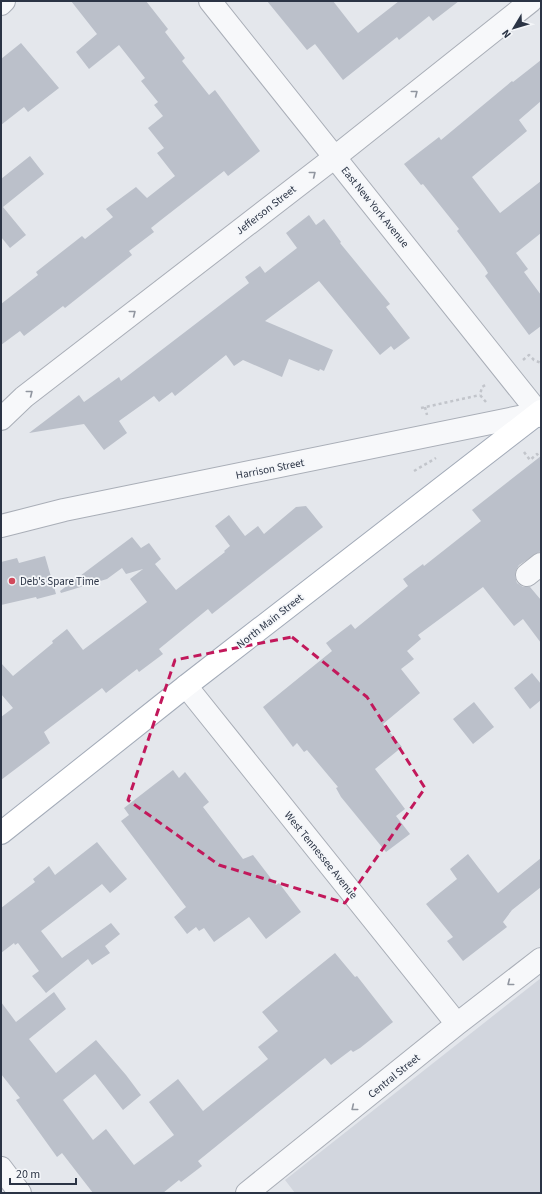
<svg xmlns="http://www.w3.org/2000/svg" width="542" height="1194" font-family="'Source Sans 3',sans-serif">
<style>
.built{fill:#d2d6de}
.building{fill:#bbc0ca}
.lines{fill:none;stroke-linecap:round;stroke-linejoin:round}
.minor-casing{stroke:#a9aeb7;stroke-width:24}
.major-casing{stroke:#a3abb8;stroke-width:24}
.path{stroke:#c2c5cb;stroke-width:2.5;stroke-dasharray:3 3;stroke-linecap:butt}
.minor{stroke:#f7f8fa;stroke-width:22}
.major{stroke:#fff;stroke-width:22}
.oneway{stroke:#9196a0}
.marked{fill:none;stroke:#c2185b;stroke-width:3;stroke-dasharray:8 5;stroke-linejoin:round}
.poi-dot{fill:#d1495b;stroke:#f4f6f9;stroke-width:1.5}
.labels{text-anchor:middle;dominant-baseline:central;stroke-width:3.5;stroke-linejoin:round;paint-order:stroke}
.street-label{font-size:11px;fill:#2b3445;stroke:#f4f6f9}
.poi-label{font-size:11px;fill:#2b3445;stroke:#f4f6f9;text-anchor:start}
</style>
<rect width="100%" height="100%" fill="#e4e7ec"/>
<path class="built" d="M541 978V1193H295L285 1180Z"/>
<path class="building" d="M71 1H146L168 29 165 32 185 58 182 61 209 95 215 90 260 151 228 176 224 171 161 220 151 228 154 232 129 251 132 255 65 308 63 306 24 336 20 331 1 345V304L38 275 36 272 82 236 85 239 113 217 106 209 136 187 147 198 175 176 157 153 164 148 148 128 163 116 154 105 158 102 141 81 145 78 119 45 89 69 76 52 97 34Z
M267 1H333L358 33 399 1H459L433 21 429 16 399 40 397 37 343 80 315 44 307 50Z
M21 43 59 88 28 112 24 107 1 125V59Z
M541 60V101L519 120 527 131 472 177 500 213 541 181V233L516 253 528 269 524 272 541 295V326L529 335 485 276 488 273 485 268 457 231 459 229 423 184 421 185 404 164 439 137 441 140 512 81 513 82Z
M30 156 44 174 3 207 26 235 10 248 1 237V179Z
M309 215 316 225 324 219 341 242 340 243 390 304 386 307 410 338 394 350 391 346 380 355 319 281 265 321 333 350 324 371 320 369 319 371 289 359 282 377 243 360 234 366 226 355 175 396 172 392 159 402 154 396 119 421 127 433 104 450 84 424 29 433 79 395 84 402 119 377 121 381 249 283 245 277 260 266 265 273 297 248 286 233Z
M541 456V551L519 565 516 570 515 576 517 583 523 587H530L541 600V643L523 619 514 626 483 587 418 635 421 639 407 651 414 659 401 669 420 693 383 724 402 747 375 769 405 809 396 816 410 834 386 852 341 797 336 788 338 787 307 750 304 752 297 743 293 747 263 707 332 651 326 643 351 624 355 629 408 586 403 579 423 564 424 566 481 521 472 510Z
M306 506 323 527 212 614 208 609 159 649 163 654 139 672 137 669 106 693 102 688 44 732 50 743 1 780V717L13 708 1 694V663L13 676 53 643 52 641 67 629 83 650 147 602 130 579 143 569 126 574 122 568 107 579 61 593 60 591 132 537 141 548 149 543 161 559 155 564 176 590 225 552 224 551 230 546 215 526 229 515 245 536 258 526 264 534 296 507Z
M45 556 56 594 37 599 36 597 1 605V562L17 558 19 563Z
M532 673 541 684V700L530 709 514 688Z
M474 702 494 727 473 744 453 719Z
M173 770 179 778 185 772 209 802 203 807 243 859 253 855 276 885 279 883 301 912 266 939 249 917 214 942 204 928 199 931 196 927 187 934 174 917 186 907 121 821 129 815 124 808Z
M97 842 127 879 110 893 102 884 41 931 62 958 111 923 120 934 105 946 110 953 92 965 88 959 46 993 32 976 39 971 18 943 15 945 14 943 1 953V908L35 882 33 879 49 866 55 875Z
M468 854 498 893 541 858V887L512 910 503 922 507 927 463 961 447 941 453 937 426 904 457 879 450 869Z
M335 953 355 977 357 976 393 1022 360 1048 353 1052 351 1050 331 1065 325 1058 198 1161 202 1166 181 1182 179 1180 163 1193H93L62 1153 57 1157 16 1100 20 1098 1 1074V1002L16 1022 54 992 66 1009 29 1039 56 1073 96 1040 126 1075 141 1095 123 1110 95 1074 63 1100 93 1140 106 1129 134 1165 174 1135 149 1102 178 1079 203 1111 268 1059 258 1047 278 1031 262 1012Z"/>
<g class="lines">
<g class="minor-casing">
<path id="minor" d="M210 1 541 416
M1 4 4 1
M1 419 24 397 335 157 531 1
M1 526 64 510 539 413
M527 575 541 564
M186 686 457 1024
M1 1168 20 1193
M247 1193 457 1024 541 959"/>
</g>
<g class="major-casing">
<path id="major" d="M1 833 186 686 541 411"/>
</g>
<path class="path" d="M523 360 529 355 534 360 541 363
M486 402 480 395 482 387 487 384
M425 407 427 415
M421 408 480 395
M524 452 530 460 537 454 541 459
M414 471 436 458"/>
<use href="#minor" class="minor"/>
<use href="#major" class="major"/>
</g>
<defs><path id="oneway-chevron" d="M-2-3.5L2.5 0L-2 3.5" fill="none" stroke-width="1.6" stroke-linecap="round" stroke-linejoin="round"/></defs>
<g class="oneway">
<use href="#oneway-chevron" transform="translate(415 93) rotate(-38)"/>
<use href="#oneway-chevron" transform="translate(313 174) rotate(-38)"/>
<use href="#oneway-chevron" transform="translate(133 313) rotate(-38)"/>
<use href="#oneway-chevron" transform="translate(30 393) rotate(-38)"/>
<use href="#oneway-chevron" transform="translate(510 983) rotate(142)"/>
<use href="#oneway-chevron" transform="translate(354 1108) rotate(141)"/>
</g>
<path class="marked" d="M292 637 367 697 425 788 345 903 219 865 128 800 175 660Z"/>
<circle class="poi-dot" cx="12" cy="581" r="4"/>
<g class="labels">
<g class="street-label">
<text transform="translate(375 207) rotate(51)">East New York Avenue</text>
<text transform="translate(266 210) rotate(-38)">Jefferson Street</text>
<text transform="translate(270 469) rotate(-11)">Harrison Street</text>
<text transform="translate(270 621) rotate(-38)">North Main Street</text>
<text transform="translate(321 855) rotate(51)">West Tennessee Avenue</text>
<text transform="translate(394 1076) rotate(-39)">Central Street</text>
</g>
<g class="poi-label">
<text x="20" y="581">Deb's Spare Time</text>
</g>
</g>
<rect width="542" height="1194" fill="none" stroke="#2b3445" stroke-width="4"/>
<g transform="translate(514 28) rotate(232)" stroke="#f4f6f9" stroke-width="3" paint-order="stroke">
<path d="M0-3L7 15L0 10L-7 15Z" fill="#2b3445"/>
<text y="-6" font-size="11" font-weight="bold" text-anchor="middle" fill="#2b3445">N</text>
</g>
<path d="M10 1178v6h66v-6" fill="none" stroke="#2b3445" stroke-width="2"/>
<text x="16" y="1178" font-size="12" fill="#2b3445" stroke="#f4f6f9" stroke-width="3" paint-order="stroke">20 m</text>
</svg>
